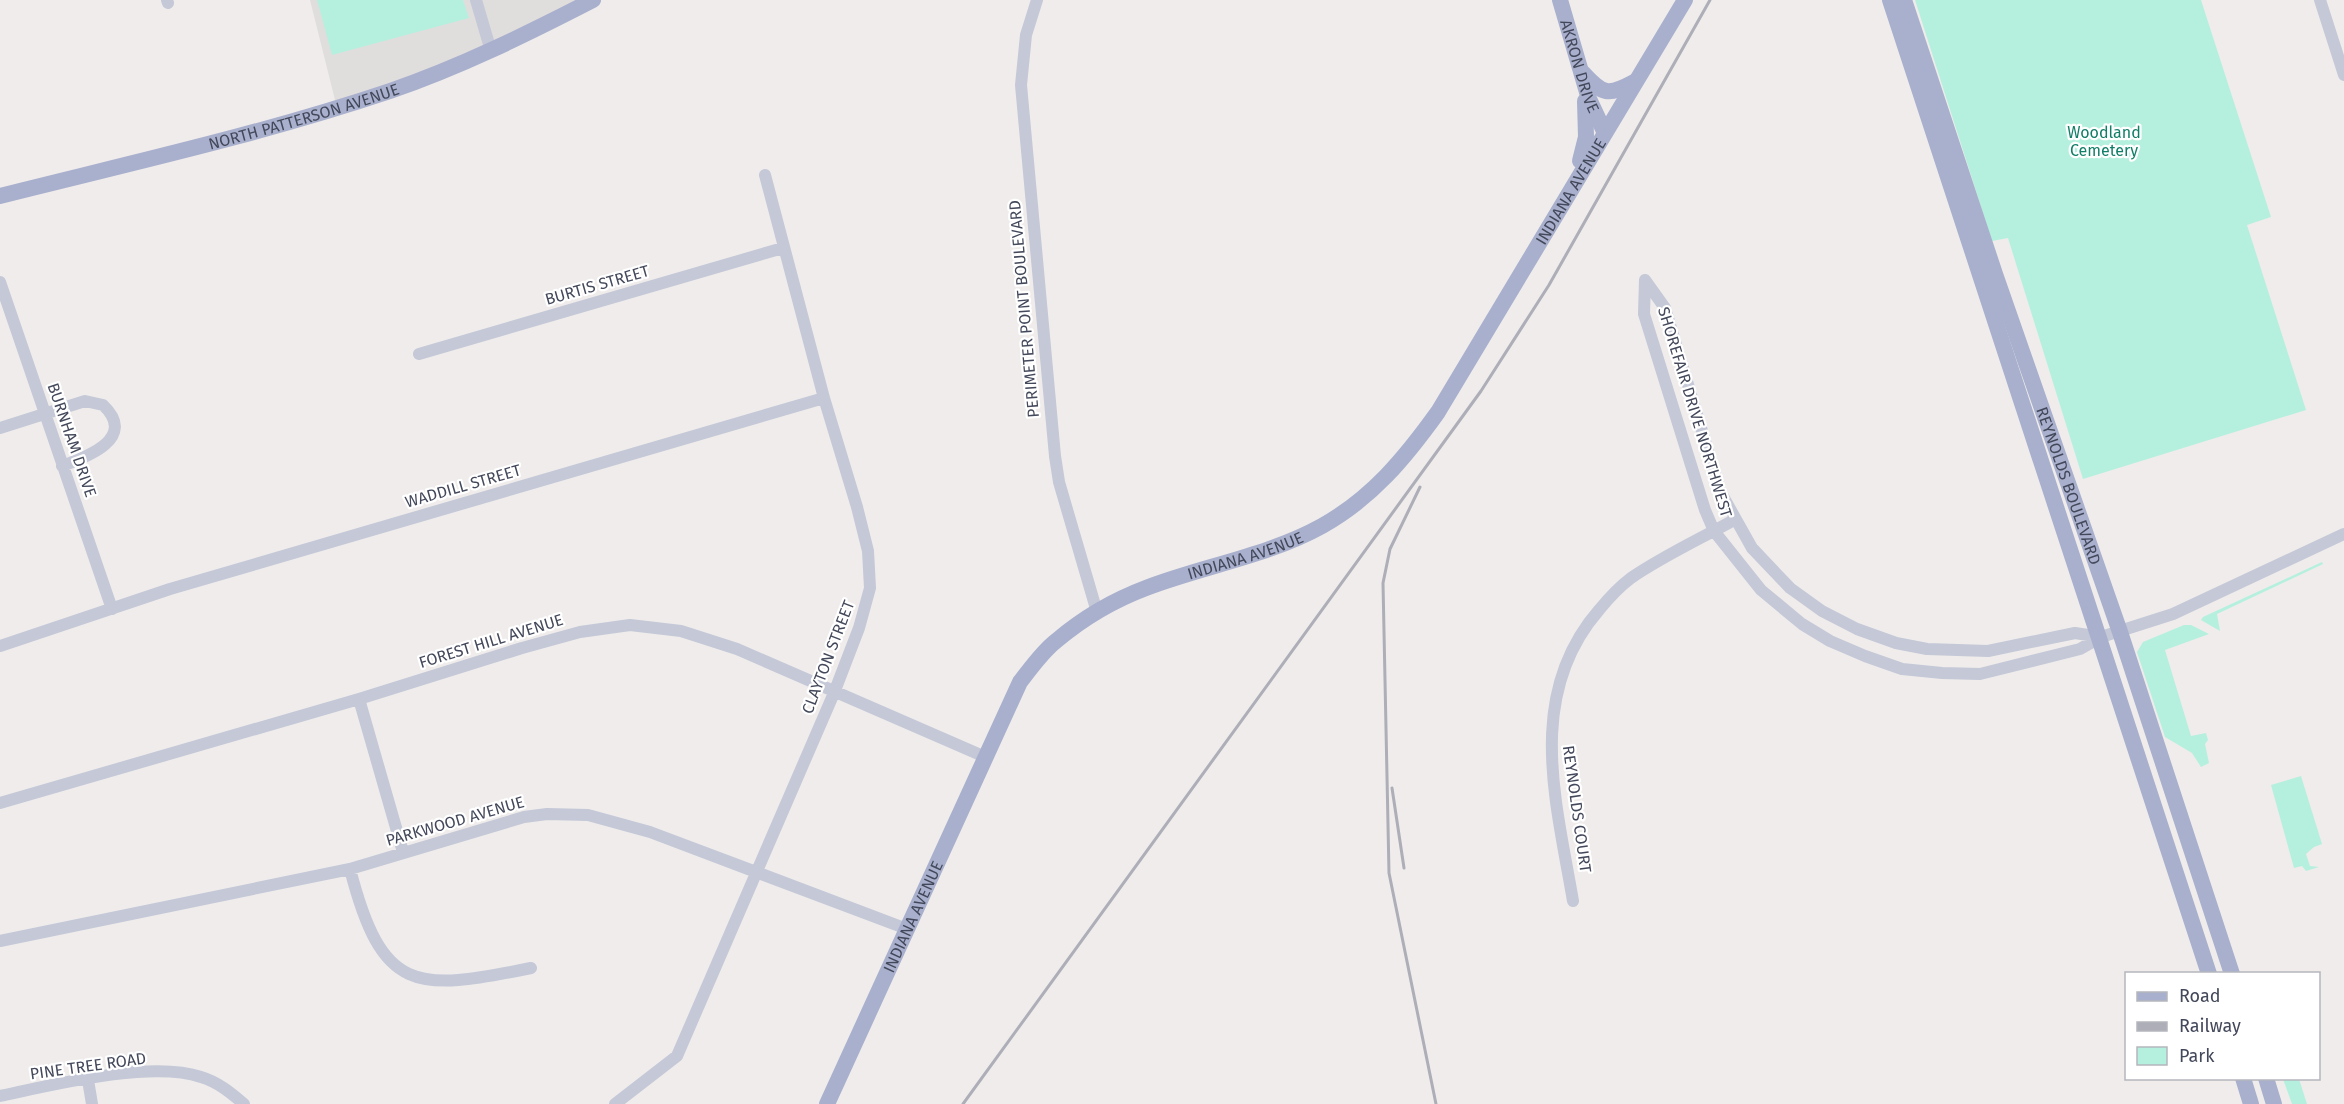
<svg xmlns="http://www.w3.org/2000/svg" width="2344" height="1104" font-family="'Fira Sans',sans-serif">
<style>
.education{fill:#e0dddd}
.green{fill:#b5f0de}
.lines{fill:none;stroke-linecap:round;stroke-linejoin:round}
.minor{stroke:#c4c8d7;stroke-width:12}
.major{stroke:#a9b0cd;stroke-width:16}
.rail{stroke:#adaeb7;stroke-width:3}
.labels{text-anchor:middle;dominant-baseline:central;stroke-width:4.5;stroke-linejoin:round;paint-order:stroke}
.street-label{font-size:16px;fill:#43485a;stroke:#fff}
.park-label{font-size:16px;fill:#117e68;stroke:#fff}
</style>
<rect width="100%" height="100%" fill="#efeceb"/>
<path class="education" d="M310 0H592L337 108Z"/>
<path class="green" d="M317 0H463L469 18 332 55Z
M1915 0H2201L2271 217 2247 225 2306 410 2083 479 2008 238 1992 241Z
M2322 562 2323 564 2217 614 2220 631 2201 620 2203 617Z
M2184 625H2191L2209 634 2165 650 2191 736 2206 733 2208 740 2205 744 2209 763 2201 767 2192 753 2165 737 2137 652 2143 642Z
M2301 776 2322 844 2314 847 2306 854 2310 866 2319 867 2306 871 2302 866 2294 868 2271 785Z
M2283 1079H2299L2307 1104H2292Z"/>
<g class="lines">
<path class="minor" d="M167 0 168 3
M476 0 491 51
M1037 0 1026 35 1021 85 1055 456 1059 482 1097 612
M2320 0 2344 75
M1645 280 1644 314 1705 510 1714 531 1761 590 1802 624 1830 641 1865 656 1902 669 1942 673 1980 674 2080 649 2101 637 2173 614 2344 534
M1645 280 1665 308 1720 491 1752 548 1790 588 1822 611 1857 629 1896 643 1927 649 1988 651 2075 633 2101 637
M0 282 112 609
M419 354 783 248
M0 428 85 401 103 405C138 438 87 457 62 466
M0 646 170 589 824 398
M359 699 403 852
M0 803 359 699 522 648 580 632 630 625 681 631 737 649 983 756
M350 869C382 993 415 992 531 968
M1573 901C1556 801 1525 695 1599 610 1608 599 1619 587 1631 578 1663 556 1700 539 1734 520
M0 941 350 869 524 817 547 814 588 815 650 832 907 929
M88 1080 92 1104
M0 1096C52 1085 151 1060 201 1077 218 1082 231 1093 244 1104
M615 1104 677 1056 834 693 859 628 870 588 868 551 857 507 824 398 765 175"/>
<g class="major">
<path id="s1" d="M1560 0 1589 99 1604 131"/>
<path d="M1890 0 2209 974"/>
<path id="s2" d="M1904 0 1995 274 2120 632 2232 974"/>
<path d="M1583 73C1603 95 1608 96 1634 82"/>
<path d="M1580 161 1586 137 1585 101"/>
<path id="s3" d="M0 196C131 163 262 134 390 91 460 67 527 34 593 0"/>
<path d="M2243 1078 2251 1104"/>
<path d="M2266 1078 2274 1104"/>
<path id="s4" d="M827 1104 1020 682C1031 668 1042 652 1056 641 1082 619 1114 600 1146 588 1203 566 1268 556 1322 526 1372 498 1405 458 1438 412L1685 0"/>
</g>
<path class="rail" d="M1420 487 1390 549 1383 583 1389 873 1436 1104
M1392 788 1404 868
M963 1104 1481 391 1549 285 1710 0"/>
</g>
<g class="labels">
<g class="street-label">
<text stroke="none"><textPath href="#s1" startOffset="69">AKRON DRIVE</textPath></text>
<text stroke="none"><textPath href="#s3" startOffset="314">NORTH PATTERSON AVENUE</textPath></text>
<text stroke="none"><textPath href="#s4" startOffset="1232">INDIANA AVENUE</textPath></text>
<text transform="translate(597 285) rotate(-16)">BURTIS STREET</text>
<text transform="translate(1024 309) rotate(-95)">PERIMETER POINT BOULEVARD</text>
<text transform="translate(1695 412) rotate(73)">SHOREFAIR DRIVE NORTHWEST</text>
<text transform="translate(72 440) rotate(71)">BURNHAM DRIVE</text>
<text transform="translate(463 486) rotate(-16)">WADDILL STREET</text>
<text stroke="none"><textPath href="#s2" startOffset="513">REYNOLDS BOULEVARD</textPath></text>
<text stroke="none"><textPath href="#s4" startOffset="728">INDIANA AVENUE</textPath></text>
<text transform="translate(491 641) rotate(-17)">FOREST HILL AVENUE</text>
<text transform="translate(828 657) rotate(-69)">CLAYTON STREET</text>
<text transform="translate(1577 809) rotate(82)">REYNOLDS COURT</text>
<text transform="translate(455 821) rotate(-16)">PARKWOOD AVENUE</text>
<text stroke="none"><textPath href="#s4" startOffset="206">INDIANA AVENUE</textPath></text>
<text transform="translate(88 1066) rotate(-8)">PINE TREE ROAD</text>
</g>
<g class="park-label">
<text x="2104" y="132">Woodland<tspan x="2104" dy="18">Cemetery</tspan></text>
</g>
</g>
<rect x="2125" y="972" width="195" height="108" fill="#ffffff" stroke="#b4b6bd" stroke-width="1.5"/>
<rect x="2137" y="992" width="30" height="9" fill="#a9b0cd" stroke="#b4b6bd" stroke-width="1.5"/>
<text x="2179" y="1002" font-size="18" fill="#43485a">Road</text>
<rect x="2137" y="1022" width="30" height="9" fill="#adaeb7" stroke="#b4b6bd" stroke-width="1.5"/>
<text x="2179" y="1032" font-size="18" fill="#43485a">Railway</text>
<rect x="2137" y="1047" width="30" height="18" fill="#b5f0de" stroke="#b4b6bd" stroke-width="1.5"/>
<text x="2179" y="1062" font-size="18" fill="#43485a">Park</text>
</svg>
